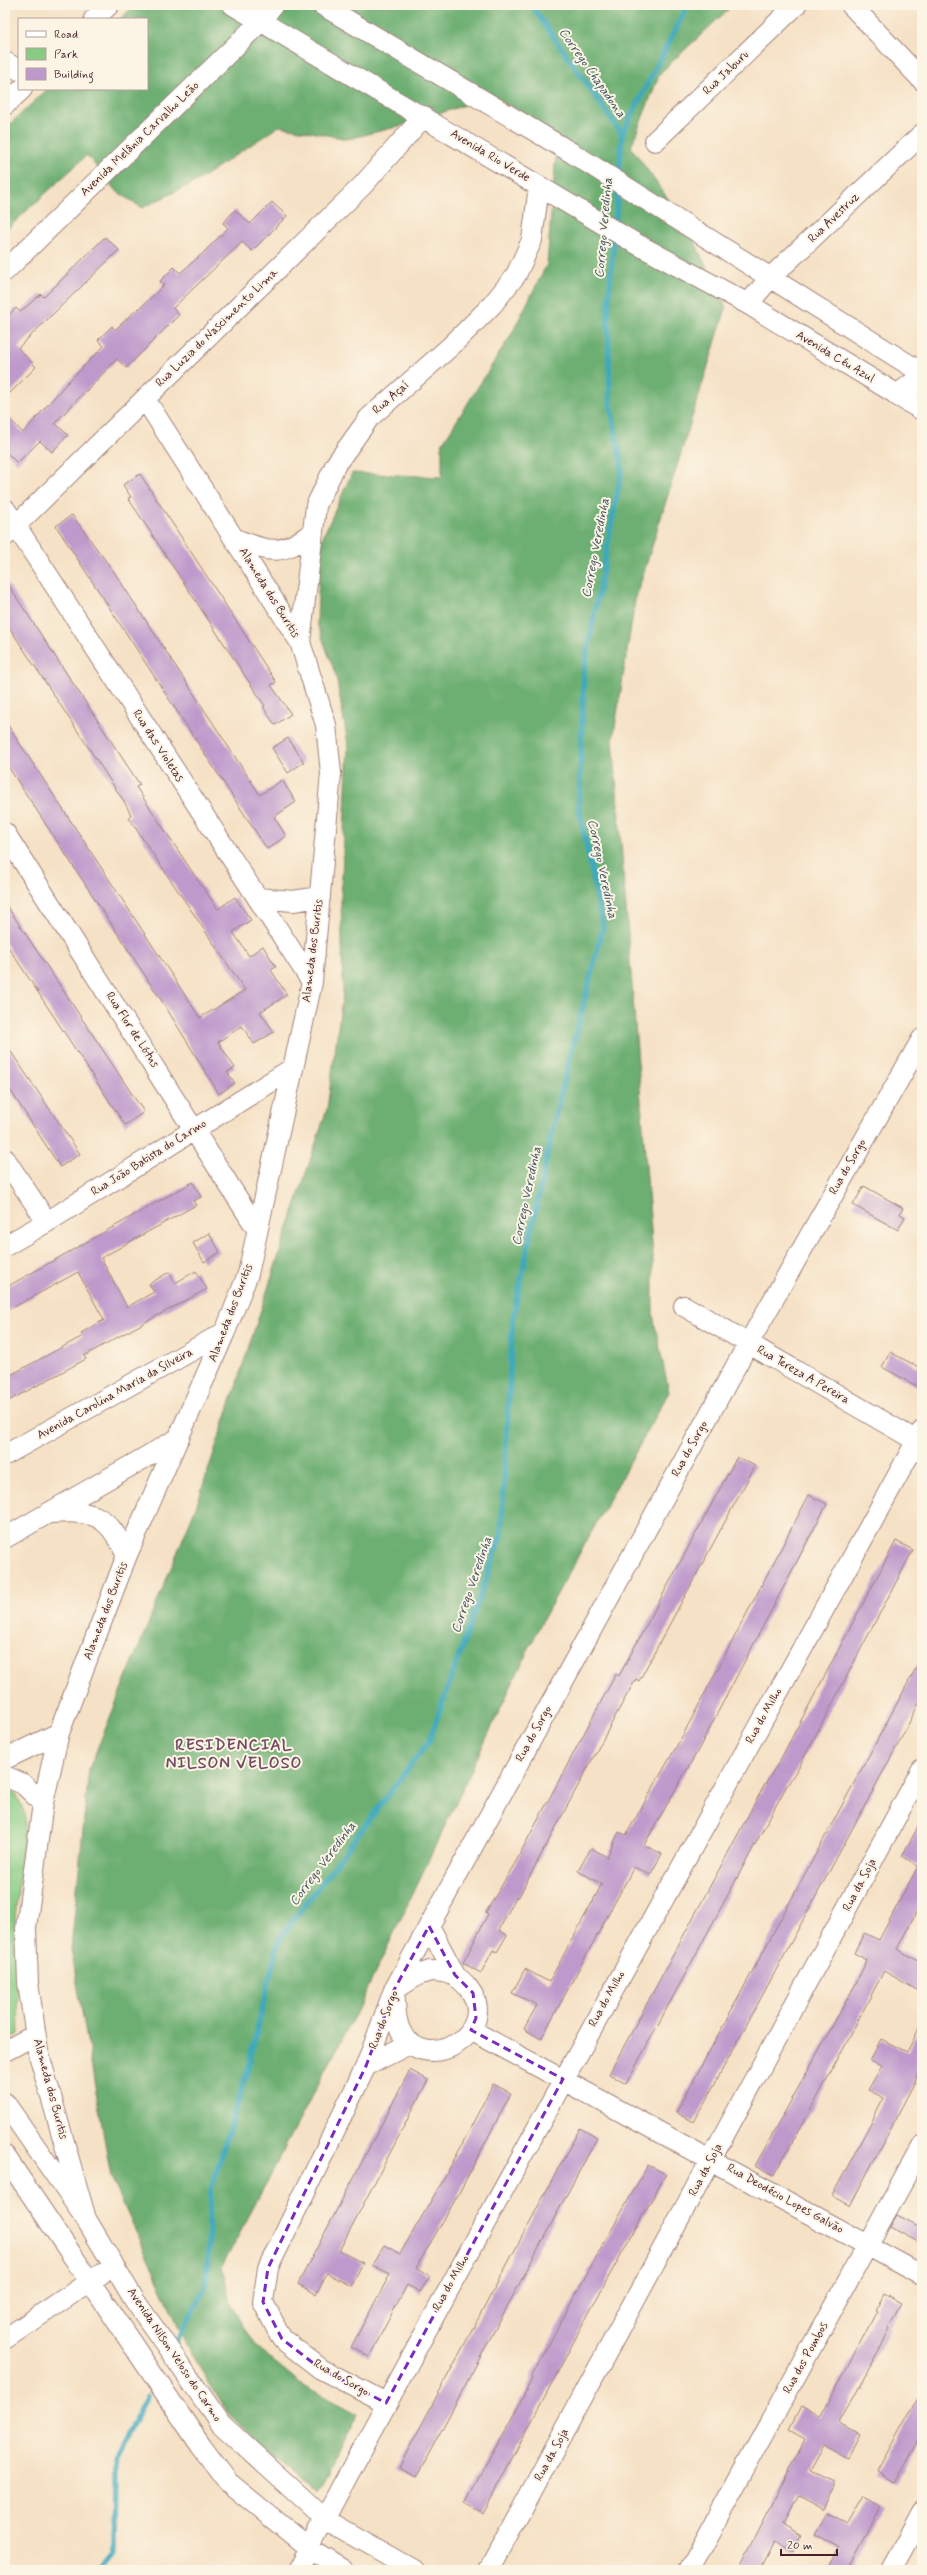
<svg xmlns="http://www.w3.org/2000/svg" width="927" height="2575" font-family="Mynerve,sans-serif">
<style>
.green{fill:#87cb84;stroke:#687558}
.forest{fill:#6daf72;stroke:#5c674e}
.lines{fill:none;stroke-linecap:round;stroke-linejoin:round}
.stream{stroke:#3ca9bc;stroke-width:5.5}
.building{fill:#be9acc}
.minor-casing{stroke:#a08078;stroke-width:22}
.tertiary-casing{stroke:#a08078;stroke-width:24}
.minor{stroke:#fff;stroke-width:20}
.tertiary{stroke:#fff;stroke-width:22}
.marked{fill:none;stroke:#7b2cbf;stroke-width:3;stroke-dasharray:8 5;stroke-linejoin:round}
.labels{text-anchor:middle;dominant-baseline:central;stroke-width:4;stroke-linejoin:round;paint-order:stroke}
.street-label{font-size:12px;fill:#4a1f2b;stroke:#fcf5e5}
.water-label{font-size:13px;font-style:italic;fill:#445665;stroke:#fcf5e5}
.district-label{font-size:16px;font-weight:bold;letter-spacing:1px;fill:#734a63;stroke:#fcf5e5}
</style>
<rect width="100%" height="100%" fill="#fcf5e5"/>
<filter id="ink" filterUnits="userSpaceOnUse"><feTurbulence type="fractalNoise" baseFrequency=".025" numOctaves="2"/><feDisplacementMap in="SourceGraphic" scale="8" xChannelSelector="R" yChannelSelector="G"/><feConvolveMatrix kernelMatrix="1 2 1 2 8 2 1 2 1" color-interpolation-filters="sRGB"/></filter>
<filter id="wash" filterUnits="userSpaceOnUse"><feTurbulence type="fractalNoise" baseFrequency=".012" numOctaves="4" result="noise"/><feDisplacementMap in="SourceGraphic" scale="16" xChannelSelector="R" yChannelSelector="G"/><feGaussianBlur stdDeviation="0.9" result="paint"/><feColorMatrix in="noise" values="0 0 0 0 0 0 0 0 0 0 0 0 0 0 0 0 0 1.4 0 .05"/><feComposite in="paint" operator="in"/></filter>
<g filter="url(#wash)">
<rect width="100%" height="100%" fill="#f5e1c5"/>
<path class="green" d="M5 1786 17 1795 26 1817 15 1917 19 2034 5 2041Z"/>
<path class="forest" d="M135 5H733L660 73 631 147 686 224 726 308 635 601 613 740 653 1256V1315L669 1392 541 1623 358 2009 222 2267 232 2307 255 2346 300 2383 358 2414 317 2492 227 2412 191 2354 111 2177 71 1949 89 1769 197 1504 327 1109 343 992 341 899 348 744 336 676 317 623 320 543 352 473 442 477V444L511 335 547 264 557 141 526 113 488 97 412 123 348 139 279 126 197 181 142 208 115 190 87 155 5 231V129L47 89H147V19H120Z"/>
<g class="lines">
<path class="stream" d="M531 5 622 134
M619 177 622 134 688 5
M615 227 618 187
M177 2341 206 2286 211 2189 246 2076 279 1939 429 1741 501 1536 513 1318 555 1117 603 927 579 809 584 669 622 468 610 402 608 310 614 235
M102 2570 114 2555 115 2459 148 2396"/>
</g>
<g id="blocks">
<path class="building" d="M272 202 287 216 252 251 242 242 173 308 179 315 126 368 117 359 55 423 68 435 52 452 40 441 17 463 5 451V414L23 433 66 384 104 346 98 340 112 326 115 330 138 308 139 309 164 285 160 281 174 267 180 273 201 255 228 228 223 223 235 210 250 224Z
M105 237 119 250 18 348 36 367 5 398V318L16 308 20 312 41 294 44 297Z
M140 474 276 682 271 685 291 714 275 725 263 707 265 706 128 498 131 497 123 485Z
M72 515 114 572 260 795 282 780 296 802 274 817 286 836 267 849 56 526Z
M5 580 140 785 136 787 201 885 218 909 235 897 251 920 233 932 249 956 263 946 276 967 271 970 287 995 260 1012 274 1032 254 1044 242 1026 218 1042 235 1068 227 1072 235 1083 219 1094 167 1009 5 762V721L200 1018 245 990 128 817 131 815 125 803 5 621Z
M288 738 304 762 288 773 272 748Z
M5 903 144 1112 125 1125 5 942Z
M5 1043 80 1154 60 1167 5 1082Z
M193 1182 201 1197 193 1201 196 1205 101 1258 127 1307 154 1292 149 1284 169 1272 175 1283 196 1271 207 1289 116 1338 84 1356 86 1359 5 1403V1378L83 1336 81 1333 104 1320 78 1272 5 1312V1288Z
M864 1186 903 1208 900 1214 905 1217 898 1230 853 1205Z
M209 1233 220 1252 204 1262 193 1243Z
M890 1352 922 1369V1389L882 1367Z
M737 1457 755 1466 639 1681 636 1679 624 1700 518 1898 516 1897 499 1930 507 1935 497 1952 493 1950 481 1973 463 1963 488 1914 486 1912 515 1863 603 1698 616 1674 619 1676Z
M809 1495 827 1504 697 1752 644 1845 662 1854 650 1875 634 1867 541 2039 524 2029 537 2005 512 1993 525 1969 549 1982 602 1884 578 1871 591 1848 607 1857 619 1832 626 1835 683 1735Z
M896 1541 913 1550 800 1765 786 1787 626 2084 609 2074 764 1786 779 1762Z
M922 1657V1697L903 1735 694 2122 676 2113Z
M922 1820V1901L897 1949 922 1963V1993L884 1971 815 2102 773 2176 755 2166 855 1985 867 1960 854 1953 864 1933 879 1940 918 1866 902 1856Z
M922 2023V2068L850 2206 832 2196 884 2098 868 2090 882 2066 870 2061 881 2039 907 2052Z
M410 2070 428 2080 339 2251 363 2263 351 2286 327 2273 316 2294 298 2284Z
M493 2084 511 2093 458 2195 416 2268 430 2276 420 2292 407 2285 369 2357 351 2347 390 2274 372 2265 384 2245 400 2254 445 2177Z
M580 2128 597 2138 417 2476 399 2467Z
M648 2165 666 2174 598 2296 483 2513 465 2503 519 2405 532 2379 531 2378 584 2279Z
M897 2215 922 2228V2244L890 2227Z
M884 2293 902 2303 888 2327 890 2328 880 2349 839 2423 859 2434 847 2457 824 2446 810 2471 834 2482V2488L824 2509 798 2495 783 2524 802 2535 793 2552 774 2541 759 2570H737L805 2439 789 2430 801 2407 820 2418 877 2311 875 2310Z
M922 2391V2433L894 2482 877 2472Z
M864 2496 882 2505 866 2537 848 2570H826L839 2546 815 2533 827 2512 848 2524Z"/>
</g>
</g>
<g filter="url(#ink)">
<use href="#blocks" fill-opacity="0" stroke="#a08078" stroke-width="1"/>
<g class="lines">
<g class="minor-casing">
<path id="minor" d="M233 5 635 243 748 304 898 395
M322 5 572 153 922 373
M851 5 922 80
M94 19 109 5
M5 62 19 70
M5 105 22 89
M655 141 796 5
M5 271 261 21 273 5
M748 304 771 277 922 134
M5 509 312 982
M5 536 362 186 424 116
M235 539C271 552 279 557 312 533
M300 642 316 506 336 464 369 418 451 346 492 305 516 275 532 240 539 186
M5 833 257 1229
M258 898 293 901 320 897
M5 1159 47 1222
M5 1246 47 1222 293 1068
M684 1306 922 1444
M5 1455 225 1332
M51 1513C96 1510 107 1515 127 1555
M5 1538 179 1438
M5 1759 59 1733
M5 1776 23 1784 43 1803
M429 1926 455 1975
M430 1971C447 1971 459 1975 469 1989 501 2031 427 2078 401 2032 394 2019 396 2004 394 1990L418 1975Z
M471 2030 922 2275
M5 2051 35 2035
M366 2066 411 2043
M5 2103 86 2219 135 2301 221 2424 326 2520 414 2570
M5 2156 201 2446 228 2482 309 2548 345 2570
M86 2219 38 2051 28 1983 26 1928 43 1803 59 1733 127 1555 225 1332 248 1274 312 982 331 773 326 725 300 642 145 399
M5 2339 101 2274
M386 2403 321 2369 282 2339 263 2302 268 2268 366 2066 394 1990 429 1926 748 1344 922 1039
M297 2570C501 2188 714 1811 922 1431
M489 2570 922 1769
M689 2570 922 2146
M891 2570 922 2513"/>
</g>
<g class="tertiary-casing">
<path id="tertiary" d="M922 377 898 395 922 409"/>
</g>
<use href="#minor" class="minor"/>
<use href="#tertiary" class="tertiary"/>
</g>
</g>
<path class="marked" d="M429 1926 455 1975 473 1993 476 2018 471 2030 563 2079 386 2403 321 2369 282 2339 263 2302 268 2268 366 2066 394 1990Z"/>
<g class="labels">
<g class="street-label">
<text transform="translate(726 73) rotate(-44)">Rua Jaburu</text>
<text transform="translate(140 139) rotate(-44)">Avenida Melânia Carvalho Leão</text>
<text transform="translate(490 156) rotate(31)">Avenida Rio Verde</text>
<text transform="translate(834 218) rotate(-44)">Rua Avestruz</text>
<text transform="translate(217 328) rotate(-44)">Rua Luzia do Nascimento Lima</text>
<text transform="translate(835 357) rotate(31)">Avenida Céu Azul</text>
<text transform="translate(391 398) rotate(-41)">Rua Açaí</text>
<text transform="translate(269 593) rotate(58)">Alameda dos Buritis</text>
<text transform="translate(158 746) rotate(57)">Rua das Violetas</text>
<text transform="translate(313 951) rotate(-83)">Alameda dos Buritis</text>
<text transform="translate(132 1030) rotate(57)">Rua Flor de Lótus</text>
<text transform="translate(149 1158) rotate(-32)">Rua João Batista do Carmo</text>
<text transform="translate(848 1167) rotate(-60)">Rua do Sorgo</text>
<text transform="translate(231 1313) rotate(-69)">Alameda dos Buritis</text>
<text transform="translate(803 1375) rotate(30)">Rua Tereza A Pereira</text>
<text transform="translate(115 1394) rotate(-29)">Avenida Carolina Maria da Silveira</text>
<text transform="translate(690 1449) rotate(-61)">Rua do Sorgo</text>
<text transform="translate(106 1611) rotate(-69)">Alameda dos Buritis</text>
<text transform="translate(764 1716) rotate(-61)">Rua do Milho</text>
<text transform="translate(534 1734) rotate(-61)">Rua do Sorgo</text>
<text transform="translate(860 1885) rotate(-62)">Rua da Soja</text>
<text transform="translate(607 1999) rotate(-61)">Rua do Milho</text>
<text transform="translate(384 2020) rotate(-69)">Rua do Sorgo</text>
<text transform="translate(50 2089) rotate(75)">Alameda dos Buritis</text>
<text transform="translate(706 2170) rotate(-62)">Rua da Soja</text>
<text transform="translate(785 2199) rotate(29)">Rua Deodécio Lopes Galvão</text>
<text transform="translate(451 2283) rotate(-61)">Rua do Milho</text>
<text transform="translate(174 2355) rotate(56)">Avenida Nilson Veloso do Carmo</text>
<text transform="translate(806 2358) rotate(-61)">Rua dos Pombos</text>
<text transform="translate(341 2378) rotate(30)">Rua do Sorgo</text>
<text transform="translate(552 2455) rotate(-61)">Rua da Soja</text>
</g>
<g class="water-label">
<text transform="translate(592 73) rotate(55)">Corrego Chapadona</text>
<text transform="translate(604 228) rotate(-85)">Corrego Veredinha</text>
<text transform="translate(596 548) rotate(-79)">Corrego Veredinha</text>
<text transform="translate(602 869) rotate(78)">Corrego Veredinha</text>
<text transform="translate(527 1196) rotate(-78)">Corrego Veredinha</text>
<text transform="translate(472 1585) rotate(-71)">Corrego Veredinha</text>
<text transform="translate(323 1864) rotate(-53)">Corrego Veredinha</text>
</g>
<g class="district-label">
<text x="234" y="1745">RESIDENCIAL<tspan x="234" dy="18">NILSON VELOSO</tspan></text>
</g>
</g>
<rect width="927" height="2575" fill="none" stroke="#fcf5e5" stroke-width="20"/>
<rect x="18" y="18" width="130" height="72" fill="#fcf5e5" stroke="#b59f9b"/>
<rect x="26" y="31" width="20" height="6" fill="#ffffff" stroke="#b59f9b"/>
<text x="54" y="38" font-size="12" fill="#4a1f2b">Road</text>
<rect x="26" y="48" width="20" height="12" fill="#87cb84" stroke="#b59f9b"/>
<text x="54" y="58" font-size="12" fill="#4a1f2b">Park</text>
<rect x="26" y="68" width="20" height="12" fill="#be9acc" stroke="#b59f9b"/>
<text x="54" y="78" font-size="12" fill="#4a1f2b">Building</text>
<path d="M781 2549v6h56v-6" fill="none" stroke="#4a1f2b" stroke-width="2"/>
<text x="787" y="2549" font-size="12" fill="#4a1f2b" stroke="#fcf5e5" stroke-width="3" paint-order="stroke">20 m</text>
</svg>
